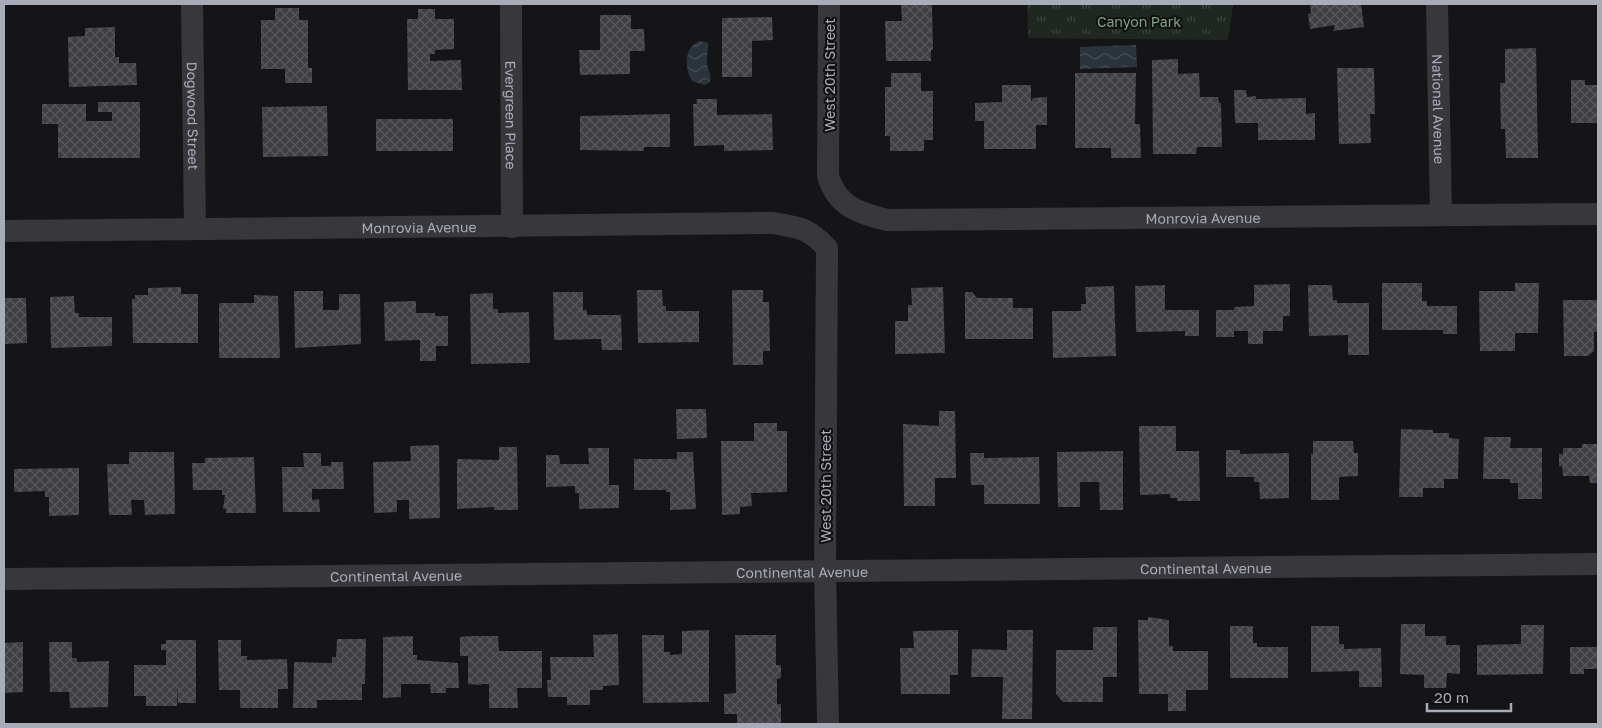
<svg xmlns="http://www.w3.org/2000/svg" width="1602" height="728" font-family="'Golos Text',sans-serif">
<style>
.park{fill:url(#park-tufts)}
.water{fill:url(#water-waves)}
.building{fill:url(#building-cross-hatch)}
.lines{fill:none;stroke-linecap:round;stroke-linejoin:round}
.minor{stroke:#37373c;stroke-width:22}
.labels{text-anchor:middle;dominant-baseline:central;stroke-width:4;stroke-linejoin:round;paint-order:stroke}
.park-label{font-size:14px;fill:#80a183;stroke:#101012}
.street-label{font-size:14px;fill:#a8acb7;stroke:#101012}
</style>
<defs>
<pattern id="park-tufts" width="24" height="20" patternUnits="userSpaceOnUse" patternTransform="scale(1.25)"><rect width="24" height="20" fill="#202721"/><path d="M3 7l-1-3M5 7V3M7 7l1-3M15 17l-1-3M17 17v-4M19 17l1-3" fill="none" stroke="#3e443f"/></pattern>
<pattern id="water-waves" width="16" height="10" patternUnits="userSpaceOnUse" patternTransform="scale(1.25)"><rect width="16" height="10" fill="#2c343b"/><path d="M0 5q4-4 8 0t8 0" fill="none" stroke="#484f55"/></pattern>
<pattern id="building-cross-hatch" width="8" height="8" patternUnits="userSpaceOnUse" patternTransform="scale(1.25)"><rect width="8" height="8" fill="#404044"/><path d="M0 0l8 8M0 8l8-8" fill="none" stroke="#59595d"/></pattern>
</defs>
<rect width="100%" height="100%" fill="#151517"/>
<path class="park" d="M1027 4H1233L1228 40 1028 38Z"/>
<path class="water" d="M700 41 708 43C709 50 706 57 707 64 708 71 713 76 709 83L704 85 692 81C684 68 684 46 700 41Z
M1136 45 1137 67 1080 69V47Z"/>
<path class="building" d="M901 4H932L933 50H931V61H886L885 21H902Z
M1310 4H1361L1364 27 1333 31 1335 25 1310 29 1308 14 1311 13Z
M275 8H299V20H308V68H312V83H285V69H261V20H275Z
M418 9H435V19H454V49L435 50V54H430V61L461 60 462 90H408L407 19H418Z
M600 15H631V29H644L645 51H630V74L580 75 579 50H600Z
M772 17 773 40 752 41V77H722V18Z
M115 27V57H119V63H136L137 85 69 87 68 37 85 36V28Z
M1536 48 1538 158H1506L1505 129H1501L1500 83H1505V49Z
M1178 59V74L1199 73 1200 97H1218L1219 103H1221L1222 147H1197L1196 154H1153L1152 60Z
M1337 68H1374L1375 114H1370L1371 143 1339 144Z
M891 73H921V91H933V140H924V151H890V136H885V87H891Z
M1075 73H1136L1135 124H1140L1141 158H1111V148H1075Z
M1571 80H1585V85H1598V123H1571Z
M1002 85H1031V102L1033 98 1047 97V125H1036V149H984V121H975V103L1002 102Z
M1234 90H1246L1247 97 1256 96V99L1306 98V114L1315 113V140H1258V123H1235Z
M696 99H717V115L772 114 773 150 724 151V145L694 146 693 104H697Z
M98 102H140V158H58V124H42V104H86V121H112V112H98Z
M327 106 328 156 263 157 262 107Z
M670 114V147H644V151L580 150V116Z
M376 119H453V151H376Z
M1382 283H1422V301H1427V306H1457V334H1443V330H1382Z
M1515 283H1539L1538 333H1515V351H1480L1479 291H1515Z
M1290 284V316H1283V331H1263V344H1248V331H1234V337H1216V310H1234V307L1254 306V285Z
M1165 285V310H1199V336H1185V331L1136 332 1135 286Z
M1308 285H1332L1333 300H1337V303H1369V355H1348V335L1309 336Z
M1114 286 1116 356 1053 358 1052 311H1081V304H1086L1085 287Z
M181 287V294H198V343H133L132 299H135V295H148V288Z
M943 287 945 353 895 354V321H908V305H912L911 288Z
M637 290H662L663 306H666V311H699V342L638 343Z
M732 290H763V302H769L770 351H763V365H733Z
M294 291H323V310H339V294H360L361 344 295 348Z
M553 292H583V310H587V315H621L622 350H602L601 339 554 340Z
M965 292H972L977 298H1013V308H1033V339H965Z
M493 293V309H498V313L529 312 530 363 471 364 470 294Z
M254 295 278 296 280 358H219V303H254Z
M74 296 75 313H79V317H112V346L51 348 50 297Z
M4 298H26L27 343 4 344Z
M1563 300H1598V332H1594V351L1588 356H1564Z
M416 301V313H435V316H448V346H436V361H420V340L385 341 384 302Z
M676 409H706L707 438 677 439Z
M939 411H955L956 478H935V506H904L903 424 939 426Z
M754 423H777V431H787V492L751 493 752 506 740 507V514L722 515 721 441H754Z
M1139 426H1176V451H1199L1200 501H1177V498H1170V494L1140 495Z
M1401 429 1433 430V433H1449V438L1459 439 1458 479H1444V488H1423V497H1399Z
M1484 437H1511L1510 448H1542V499H1518V483H1510V479H1483Z
M1313 441H1353L1354 453H1358V476L1339 477V500H1311V454H1313Z
M1582 444H1598V483H1590L1589 476H1563L1562 466H1559V454H1563V448H1582Z
M439 445 440 518 409 519V500H397V512L374 513 373 462 411 461 410 446Z
M499 447H517L518 510H494V507L457 509V461L458 459 499 460Z
M588 448H609V485H619V508L579 509V493H575V486L546 487V455H559L560 464H589Z
M1226 450H1240V454L1289 453V498L1260 499 1259 482H1254V477H1226Z
M1123 451V510H1100L1099 482H1080V507H1058L1057 452Z
M129 452H174L175 514 145 515 144 500H131L132 515H109L107 464H129Z
M677 452H693L696 509 670 510V492H666V490H634V459H677Z
M303 453H321V466H331V462H343L344 489H312V500L319 499 320 512H283L282 467H304Z
M970 453H984V458L1039 457 1040 504H984V485H971Z
M254 457 256 513H226V509H223L225 495H222V490H193L192 463H205V458Z
M79 468V515L49 516V497H45V491L14 492V469Z
M1148 617 1169 620V646H1173V651H1208V690H1186V711H1168V694H1139L1138 620H1148Z
M1401 624H1425V636H1446V645H1460V674L1447 673 1446 688H1424V675L1400 674Z
M1521 625H1544L1543 674 1477 675V645L1521 644Z
M1230 626H1253V643H1257V647H1288V678H1230Z
M1311 626H1339V644H1344V649L1381 648 1382 687H1359V671L1311 672Z
M1093 627H1117V677H1103V702H1063L1056 694V650H1093Z
M709 630V702L643 703 642 635H664V652H670V655L682 654V631Z
M958 630V675H950V694H901L900 648H914L913 631Z
M1007 630H1033L1032 719H1002L1003 677H971L972 649 1007 650Z
M618 634 619 685 603 686V690H590V705H567V697H548L547 680H551L550 657H594L593 635Z
M735 635H776V665H781V678L777 679V704H781V724H737V714H724V694L736 693Z
M413 636V655H417V660L458 663 459 688H446V693H431L430 684H401V697L383 698V637Z
M470 636H498L499 651H542V688H517L518 708H489V684H481V685L468 684V656H460V637Z
M337 639H366L365 684H362V700H317V708H293L294 662 332 663V657H336Z
M166 640H196V703H178V687L177 706H146V696H134V665H166V650H161V644H166Z
M218 640H241V656H247V660L287 659 288 689H278V708H240V690H219Z
M23 642V692L4 693V643Z
M49 642H72V658H77V662L109 661 108 707 70 708 69 692H50Z
M1570 647H1598V669H1584V674H1570Z"/>
<g class="lines">
<g class="minor">
<path id="s1" d="M192 4 195 228"/>
<path id="s2" d="M511 4 512 227"/>
<path id="s3" d="M829 4 828 176C837 206 858 213 887 220L1598 214"/>
<path id="s4" d="M1437 4 1441 215"/>
<path id="s5" d="M4 231 773 223C799 227 808 228 827 248L825 570 828 724"/>
<path id="s6" d="M4 579 1598 564"/>
</g>
</g>
<g class="labels">
<g class="park-label">
<text x="1139" y="21">Canyon Park</text>
</g>
<g class="street-label">
<text transform="translate(829 75) rotate(-90)">West 20th Street</text>
<text stroke="none"><textPath href="#s4" startOffset="105">National Avenue</textPath></text>
<text stroke="none"><textPath href="#s2" startOffset="111">Evergreen Place</textPath></text>
<text stroke="none"><textPath href="#s1" startOffset="112">Dogwood Street</textPath></text>
<text stroke="none"><textPath href="#s3" startOffset="566">Monrovia Avenue</textPath></text>
<text stroke="none"><textPath href="#s5" startOffset="415">Monrovia Avenue</textPath></text>
<text transform="translate(825 486) rotate(-90)">West 20th Street</text>
<text stroke="none"><textPath href="#s6" startOffset="1202">Continental Avenue</textPath></text>
<text stroke="none"><textPath href="#s6" startOffset="798">Continental Avenue</textPath></text>
<text stroke="none"><textPath href="#s6" startOffset="392">Continental Avenue</textPath></text>
</g>
</g>
<rect width="1602" height="728" fill="none" stroke="#a8acb7" stroke-width="10"/>
<path d="M1427 703v8h84v-8" fill="none" stroke="#a8acb7" stroke-width="2.5"/>
<text x="1434" y="703" font-size="15" fill="#a8acb7" stroke="#101012" stroke-width="4" paint-order="stroke">20 m</text>
</svg>
